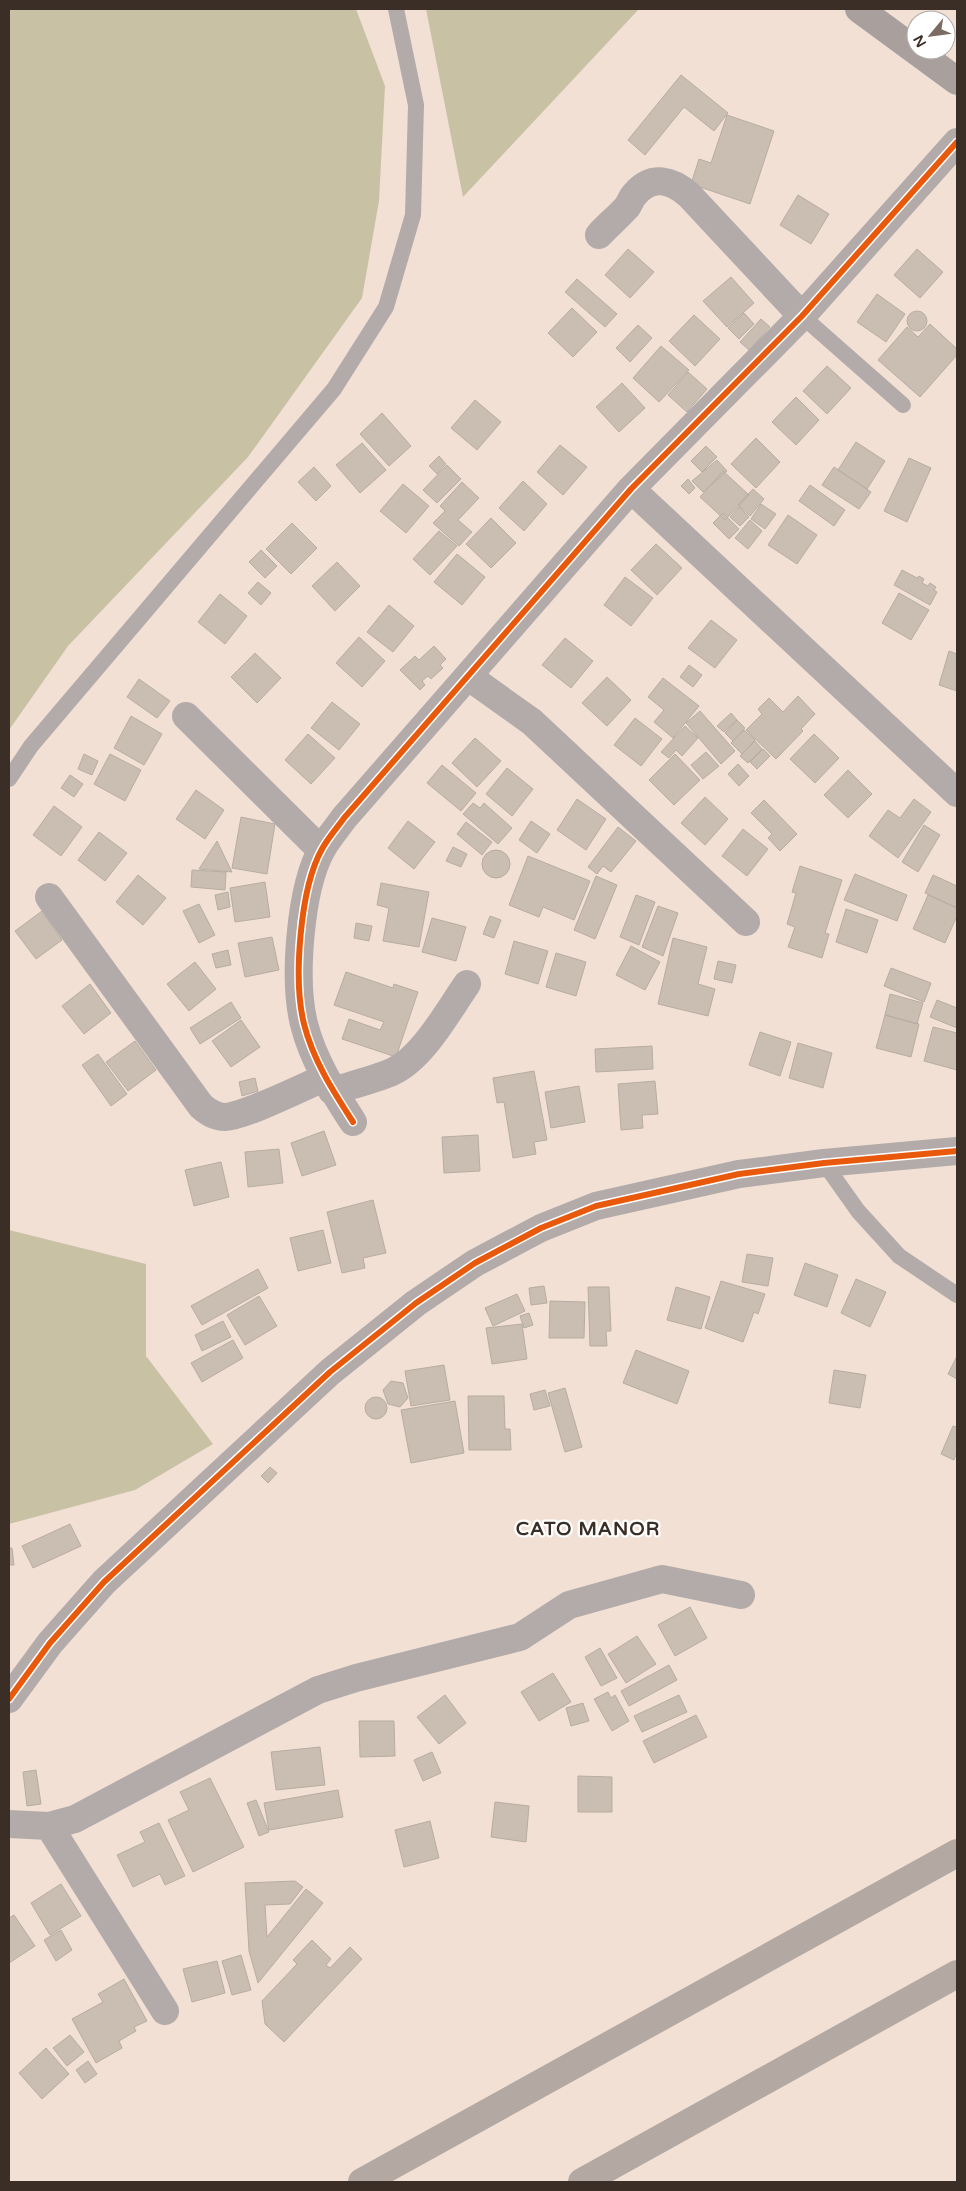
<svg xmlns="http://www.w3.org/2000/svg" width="966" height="2191" font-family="'Varela Round',sans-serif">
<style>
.forest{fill:#c8c1a3}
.building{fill:#cabdb1;stroke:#b8ada3}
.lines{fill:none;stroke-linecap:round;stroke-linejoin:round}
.lane{stroke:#b3aba9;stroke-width:16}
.street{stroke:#b3aba9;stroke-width:28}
.secondary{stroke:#a9a09e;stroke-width:28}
.highway{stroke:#b3a8a2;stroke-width:28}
.cycleway-casing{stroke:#fff;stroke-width:9}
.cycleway{stroke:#e8590c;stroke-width:6}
.labels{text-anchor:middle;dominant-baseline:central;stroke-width:4.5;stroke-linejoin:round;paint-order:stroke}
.district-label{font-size:19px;font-weight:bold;letter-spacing:1px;fill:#3a2e26;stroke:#fff}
</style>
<rect width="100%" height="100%" fill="#f2e0d5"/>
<path class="forest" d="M9 9H356L385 86 379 201 362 298 248 457 68 646 9 730Z
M426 9H639L463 197Z
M9 1230 146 1264V1356L213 1444 135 1490 9 1524Z"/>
<path class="building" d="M681 75 728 113 714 131 684 107 645 155 628 140Z
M727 115 774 131 750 204 691 184 699 159 711 163Z
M798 195 829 214 811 244 780 225Z
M628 249 654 272 630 298 605 275Z
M917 249 943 272 920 298 894 275Z
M731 277 754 303 727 327 703 301Z
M577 279 617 314 605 327 565 292Z
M877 294 905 314 886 342 857 322Z
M572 308 597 332 573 357 548 333Z
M907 321a10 10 0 1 1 20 0a10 10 0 1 1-20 0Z
M744 313 754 324 739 339 728 328Z
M694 315 720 339 695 366 669 341Z
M761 319 770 327 749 350 740 342Z
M930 324 957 349V355L920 397 878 360 907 327 918 337Z
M638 325 652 338 630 362 616 348Z
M661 346 689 370 659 402 633 378Z
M827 366 851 388 827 414 803 391Z
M688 372 707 389 687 412 668 395Z
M622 383 645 408 619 432 596 407Z
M796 397 819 420 796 445 772 422Z
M475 400 501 422 477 450 451 428Z
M382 413 411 446 389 466 360 434Z
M756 438 780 462 756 488 731 464Z
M856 442 885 461 867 489 838 470Z
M362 443 386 470 360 493 336 465Z
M560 445 587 467 563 495 537 472Z
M706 446 717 457 702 472 691 461Z
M439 456 446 464 437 474 429 466Z
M909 458 931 468 907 522 884 511Z
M717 460 727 471 703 492 692 481Z
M447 465 461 479 437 503 423 490Z
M314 467 331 486 316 501 298 482Z
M834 467 871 492 859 509 822 485Z
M723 471 749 495 725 520 700 497Z
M688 479 695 488 689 494 681 486Z
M523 481 547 504 524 531 499 508Z
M462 482 479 498 458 520 472 532 459 546 433 523 445 511 440 506Z
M403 484 429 506 406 533 380 511Z
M810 485 845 510 834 526 799 501Z
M753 489 764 499 750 516 738 505Z
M761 504 776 514 765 529 751 519Z
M739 507 749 517 740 526 730 517Z
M723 513 739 529 729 539 713 523Z
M788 515 817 535 797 564 768 545Z
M491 518 516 543 491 568 466 544Z
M750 520 762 531 748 549 735 538Z
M292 523 317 548 291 574 266 549Z
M439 531 457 546 430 575 413 559Z
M656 544 682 568 657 595 631 570Z
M261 550 277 566 265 578 249 562Z
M457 554 485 577 462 605 434 582Z
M337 562 360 586 335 611 312 586Z
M902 570 917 578 919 576 924 579 922 583 928 586 930 583 936 587 934 590 937 592 930 605 894 585Z
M625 577 653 598 631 626 604 605Z
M258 582 271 593 261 605 248 593Z
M899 593 929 610 911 640 882 623Z
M220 594 247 616 225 644 198 622Z
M389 605 414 626 393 652 367 632Z
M711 620 737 640 715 668 688 648Z
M359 637 385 661 362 687 336 663Z
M565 638 593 661 571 688 542 665Z
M434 646 446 659 440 665 443 668 431 679 428 676 422 681 425 685 420 690 400 670 415 656 419 660Z
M949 651 957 654V691L939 685Z
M255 653 281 678 257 703 231 677Z
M689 665 702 675 693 687 680 677Z
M607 677 631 700 607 726 582 703Z
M663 678 699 706 673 738 654 722 664 710 648 697Z
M139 679 170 701 157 718 127 697Z
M798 696 815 714 801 729 803 731 776 759 746 730 762 714 758 709 769 698 783 712Z
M332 702 360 724 339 750 311 728Z
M700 711 735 751 721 764 686 723Z
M731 713 737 720 724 732 717 726Z
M131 716 162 734 144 765 114 748Z
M635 718 662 739 641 766 614 745Z
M737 720 745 728 733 741 725 733Z
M685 726 698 738 682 756 676 750 669 758 661 752Z
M744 730 755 740 742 754 731 743Z
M308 734 335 758 311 784 285 760Z
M814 734 839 758 815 783 790 759Z
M475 738 501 761 477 787 452 763Z
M755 741 762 749 748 763 740 756Z
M763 749 770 756 757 769 750 762Z
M706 752 719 766 703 779 691 765Z
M84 754 98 761 92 775 78 769Z
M110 754 141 770 125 801 94 784Z
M675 754 700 780 674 805 649 780Z
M738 764 749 776 739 786 728 774Z
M442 765 476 793 461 811 427 783Z
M507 768 533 789 512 816 486 794Z
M848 770 872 794 848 818 824 795Z
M70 775 83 784 74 797 61 788Z
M196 790 224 810 205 839 176 819Z
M705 797 728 819 705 845 681 823Z
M577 799 606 819 586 850 557 830Z
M914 799 931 812 898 858 869 836 888 810 900 818Z
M764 800 797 834 780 851 768 838 772 834 751 813Z
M473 803 480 808 484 803 512 828 498 844 463 814Z
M54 806 82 827 61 856 33 835Z
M241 817 275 824 267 874 232 868Z
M408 821 435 842 414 869 388 848Z
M531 821 550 834 537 853 519 840Z
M466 822 492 842 482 855 457 834Z
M924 825 940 835 918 872 902 862Z
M618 827 636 841 611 872 603 866 597 874 588 867Z
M743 829 768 849 747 876 722 856Z
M99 832 127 853 105 881 78 860Z
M217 841 232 872 199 869Z
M453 847 467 854 461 867 446 861Z
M482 864a14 14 0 1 1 28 0a14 14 0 1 1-28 0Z
M528 856 590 881 574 920 543 907 539 917 509 905Z
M800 866 842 880 825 933 829 934 822 958 788 947 795 927 787 924 796 893 792 892Z
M192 870 226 872 225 890 191 887Z
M855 874 907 895 897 921 844 900Z
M138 875 166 898 143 925 116 902Z
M933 875 957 886V908L925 893Z
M596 876 617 885 595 939 574 930Z
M265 882 270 917 235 922 230 888Z
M381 883 429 892 419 947 383 941 389 908 377 905Z
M228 892 230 907 218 910 215 895Z
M636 895 655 902 639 945 620 937Z
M928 895 957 908V916L945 943 913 929Z
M199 904 215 935 199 943 183 911Z
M658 906 678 913 663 956 642 947Z
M846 909 878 920 867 953 836 942Z
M42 911 62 940 36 959 15 931Z
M490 916 501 920 494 938 483 934Z
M432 918 466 927 456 961 422 952Z
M356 923 372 926 369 941 354 938Z
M272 937 279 970 245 977 238 943Z
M673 938 707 947 698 984 715 989 708 1016 658 1004Z
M514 941 548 951 538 984 505 974Z
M631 946 660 962 645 990 616 975Z
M228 950 231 965 216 968 212 954Z
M556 953 586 962 576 996 546 987Z
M718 961 736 965 732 983 714 979Z
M195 962 216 989 189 1011 167 984Z
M891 968 931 983 924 1002 884 986Z
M346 972 393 988 394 984 418 992 396 1057 342 1039 349 1019 380 1030 384 1022 334 1005Z
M90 984 111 1013 84 1034 62 1006Z
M890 994 923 1003 917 1024 885 1015Z
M937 1000 957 1008V1028L930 1017Z
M231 1002 241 1018 200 1044 190 1028Z
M885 1015 919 1024 911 1057 876 1048Z
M241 1020 260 1047 231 1067 212 1041Z
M933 1027 957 1033V1070L924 1061Z
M760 1032 791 1042 780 1076 749 1065Z
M135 1041 156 1070 128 1091 106 1062Z
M798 1043 832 1053 823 1088 789 1078Z
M652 1046 653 1069 596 1072 595 1049Z
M98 1054 127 1094 111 1106 82 1065Z
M534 1071 547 1140 534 1142 536 1154 513 1158 504 1102 497 1103 493 1078Z
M255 1078 258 1091 242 1096 239 1082Z
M655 1081 658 1114 642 1115 643 1128 621 1130 618 1084Z
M579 1086 585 1122 551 1128 545 1092Z
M324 1131 336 1165 302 1176 291 1143Z
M478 1135 480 1171 444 1173 442 1137Z
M279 1149 283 1183 248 1187 245 1152Z
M221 1162 229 1197 194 1206 185 1170Z
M373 1200 386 1253 363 1258 365 1268 342 1273 327 1212Z
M323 1230 331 1263 298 1271 290 1238Z
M747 1254 773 1258 768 1286 742 1282Z
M805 1263 838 1275 827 1307 794 1295Z
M258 1269 268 1288 202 1325 191 1306Z
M856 1279 886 1292 870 1327 841 1313Z
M721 1281 765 1294 758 1314 754 1312 743 1342 705 1328Z
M544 1286 547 1303 531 1305 529 1288Z
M588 1287H609L611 1331H606L607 1346H590Z
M676 1287 710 1297 701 1329 667 1320Z
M517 1294 525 1311 493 1326 485 1308Z
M259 1296 277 1326 245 1345 227 1315Z
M550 1301 585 1302 584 1338H549Z
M529 1313 533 1325 524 1328 520 1316Z
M223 1321 231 1337 202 1351 195 1335Z
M522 1324 527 1359 492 1364 486 1328Z
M233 1340 243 1358 202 1382 191 1363Z
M636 1350 689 1371 677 1404 623 1383Z
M957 1356V1379L948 1374Z
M444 1365 450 1400 411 1406 405 1371Z
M834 1370 866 1375 860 1408 829 1403Z
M391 1381 403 1383 408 1398 400 1407 388 1404 383 1390Z
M565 1388 582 1447 565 1452 548 1393Z
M545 1390 550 1406 534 1410 530 1394Z
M468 1396H504L505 1429H510L511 1450H469Z
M365 1408a11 11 0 1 1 22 0a11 11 0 1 1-22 0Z
M455 1401 464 1453 411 1463 401 1410Z
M953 1426 957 1427V1452L954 1460 941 1454Z
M270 1467 277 1473 268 1483 261 1476Z
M70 1524 81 1546 33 1568 22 1546Z
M9 1548H12L14 1565H9Z
M690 1607 707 1638 675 1656 658 1625Z
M637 1636 656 1664 626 1683 608 1654Z
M600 1648 617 1678 601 1686 585 1657Z
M669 1665 677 1680 629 1706 621 1691Z
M553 1673 571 1702 539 1721 521 1692Z
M608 1692 611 1698 615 1695 629 1721 612 1731 594 1699Z
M445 1695 466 1723 439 1744 417 1717Z
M679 1695 687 1712 642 1732 634 1716Z
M583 1703 589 1721 571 1726 566 1708Z
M696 1715 707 1737 654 1763 643 1741Z
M359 1721H394L395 1756 360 1757Z
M320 1747 325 1785 276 1790 271 1752Z
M432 1752 441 1773 423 1781 414 1760Z
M36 1770 41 1804 27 1806 23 1772Z
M578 1776 612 1777V1812H578Z
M210 1778 244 1847 193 1872 168 1820 189 1810 180 1792Z
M338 1790 343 1817 269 1830 264 1803Z
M256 1800 269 1832 259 1836 247 1803Z
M495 1802 529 1806 526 1842 491 1837Z
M430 1821 439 1858 404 1867 395 1830Z
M159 1823 185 1876 165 1885 160 1874 133 1887 117 1855 145 1842 140 1832Z
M295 1881 303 1887 290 1904 265 1905 267 1937 306 1889 323 1903 258 1983 249 1951 245 1883Z
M61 1884 81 1916 50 1935 31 1903Z
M14 1915 35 1946 9 1963V1918Z
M61 1930 72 1950 56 1961 44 1940Z
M312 1940 331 1959 326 1965 330 1968 350 1947 362 1959 284 2042 265 2024 262 2001 297 1964 293 1960Z
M241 1955 251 1990 232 1995 222 1961Z
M217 1961 225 1993 192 2002 183 1969Z
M124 1979 147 2021 134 2027 136 2031 119 2041 122 2048 96 2063 72 2019 103 2002 98 1994Z
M70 2035 84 2052 67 2066 53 2048Z
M46 2048 69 2074 42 2099 19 2073Z
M88 2061 97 2074 85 2083 76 2070Z"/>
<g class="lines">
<path class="lane" d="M802 316 903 405
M9 779 31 746 334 389 386 307 413 215 416 105 396 9
M824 1163 858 1211 899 1256 957 1295"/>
<path class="street" d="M599 235C608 225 618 217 627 207 630 203 631 198 635 194 652 174 672 180 689 195L802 316
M631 489 957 793
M469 677 532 722 746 922
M186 716 321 850
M49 897 201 1106C208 1112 215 1117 225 1117 245 1116 303 1087 324 1078
M332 1091C352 1085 373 1080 392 1072 423 1058 448 1011 467 984
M353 1122C333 1091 313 1060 304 1024 293 980 300 888 322 849 328 838 337 828 344 818L631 489 802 316 957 142
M9 1699 50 1643 104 1582 330 1372 416 1303 475 1263 541 1228 596 1206 739 1174 824 1163 957 1151
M9 1824 49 1826 75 1819 318 1690 356 1678 520 1637 569 1605 662 1579 741 1595
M49 1826 165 2011"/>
<path class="secondary" d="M859 9 957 81"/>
<path class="highway" d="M362 2182 957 1853
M582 2182 957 1974"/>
<g class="cycleway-casing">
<path id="cycleway" d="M353 1122C333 1091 313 1060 304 1024 293 980 300 888 322 849 328 838 337 828 344 818L631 489 802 316 957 142
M9 1699 50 1643 104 1582 330 1372 416 1303 475 1263 541 1228 596 1206 739 1174 824 1163 957 1151"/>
</g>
<use href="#cycleway" class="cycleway"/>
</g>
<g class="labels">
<g class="district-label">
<text x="588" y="1529">CATO MANOR</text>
</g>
</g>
<rect width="966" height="2191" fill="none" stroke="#3a2e26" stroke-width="20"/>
<g transform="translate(931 35) rotate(241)"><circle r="24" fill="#ffffff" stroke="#b0aba8"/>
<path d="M0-4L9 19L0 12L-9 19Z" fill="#7a6c63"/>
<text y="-8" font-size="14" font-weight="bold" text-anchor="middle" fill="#3a2e26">N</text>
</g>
</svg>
